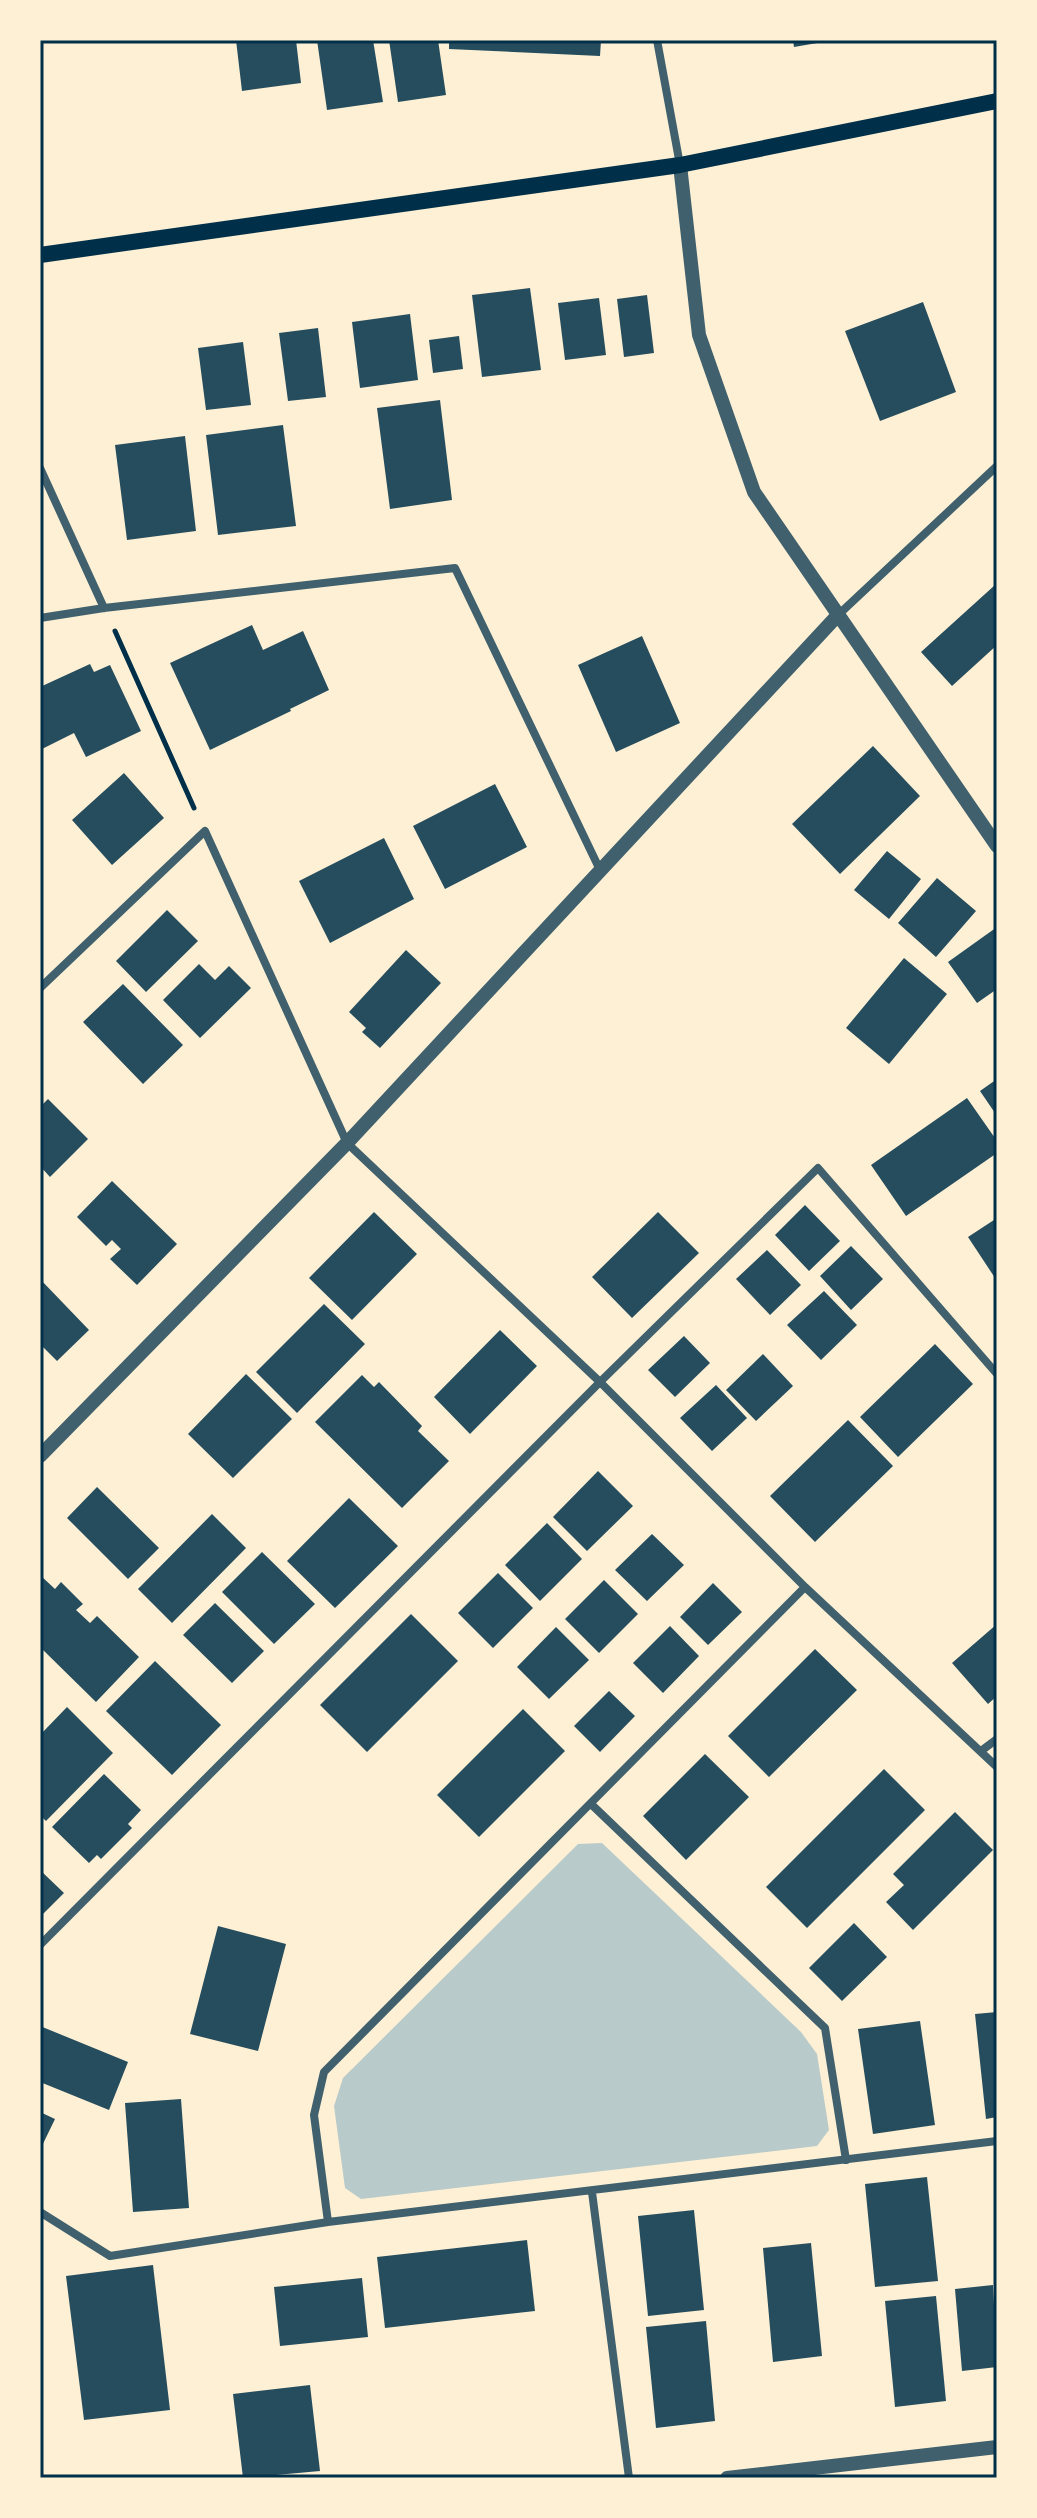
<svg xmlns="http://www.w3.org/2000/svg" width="1037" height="2518" font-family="'Noto Sans',sans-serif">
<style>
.green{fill:#b9caca}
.building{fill:#264d5e}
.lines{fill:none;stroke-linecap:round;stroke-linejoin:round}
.path{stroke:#003049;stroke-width:5}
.minor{stroke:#3f606c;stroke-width:8}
.tertiary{stroke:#3f606c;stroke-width:14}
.secondary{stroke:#003049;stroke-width:16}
.neatline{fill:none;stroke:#003049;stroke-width:3}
</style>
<rect width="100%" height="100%" fill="#fdf0d5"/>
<path class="green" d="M602 1843 801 2032 817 2054 829 2130 817 2146 361 2199 345 2188 334 2106 343 2078 578 1844Z"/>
<path class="building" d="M236 40H296L301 83 242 91Z
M317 40H373L383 102 327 110Z
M389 40H438L446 95 398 102Z
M449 40H601L600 56 449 49Z
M793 40H822L823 42 794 47Z
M530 288 541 370 482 377 472 295Z
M647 295 654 353 624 357 617 299Z
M599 298 606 355 565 360 558 303Z
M923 302 956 392 880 421 845 331Z
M410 314 418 380 360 388 352 322Z
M318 328 326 397 288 401 279 333Z
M459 336 463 369 433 373 429 340Z
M243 342 251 405 206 410 198 348Z
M440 400 452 500 390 509 377 408Z
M283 425 296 526 218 535 206 435Z
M185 436 196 531 127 540 115 445Z
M995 585 997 587V645L952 686 921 652Z
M252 625 263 650 303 631 329 690 290 709 291 711 210 750 170 663Z
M642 636 680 723 616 752 578 665Z
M90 664 94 672 110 665 141 731 86 757 74 733 40 750V687Z
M873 746 920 796 840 874 792 824Z
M124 773 164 818 112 865 72 820Z
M495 784 527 847 445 889 413 826Z
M384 838 414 899 330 943 299 881Z
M887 851 921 879 889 919 854 890Z
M937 878 976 911 936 957 898 923Z
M167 910 198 941 146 992 116 961Z
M997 927V989L977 1003 948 962Z
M406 950 441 983 380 1048 362 1032 366 1028 349 1012Z
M904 958 947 994 889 1064 846 1028Z
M199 964 215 980 229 966 251 988 200 1038 163 1000Z
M123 984 183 1045 143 1084 83 1022Z
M997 1079V1116L980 1091Z
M967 1098 997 1141V1153L906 1216 871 1165Z
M48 1099 88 1139 50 1177 40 1166V1107Z
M112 1181 177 1244 137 1285 110 1259 121 1249 112 1240 106 1246 77 1217Z
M805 1205 840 1241 809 1271 775 1235Z
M374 1212 417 1254 352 1320 309 1278Z
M658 1212 699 1253 632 1318 592 1277Z
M997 1218V1281L968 1237Z
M851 1246 883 1279 851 1310 820 1276Z
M767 1250 801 1285 770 1315 736 1279Z
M40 1279 89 1330 57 1361 40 1344Z
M824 1291 857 1325 821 1360 787 1325Z
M324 1304 365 1344 297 1413 256 1372Z
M500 1330 537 1366 470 1434 434 1397Z
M684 1336 710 1363 675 1397 648 1370Z
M935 1344 973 1384 898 1457 860 1417Z
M763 1354 793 1386 756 1421 726 1390Z
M246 1374 292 1419 233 1478 188 1434Z
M362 1375 374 1387 379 1382 422 1426 418 1431 449 1461 402 1508 315 1422Z
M716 1385 747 1418 712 1451 680 1418Z
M848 1420 893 1466 815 1542 770 1496Z
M598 1471 633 1506 587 1551 553 1517Z
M97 1487 159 1548 128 1579 67 1518Z
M349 1498 398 1546 335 1608 287 1561Z
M212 1514 246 1548 172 1623 138 1589Z
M547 1523 582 1559 540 1601 505 1565Z
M652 1534 684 1565 647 1601 615 1570Z
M262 1552 315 1604 274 1644 222 1592Z
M498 1573 533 1608 493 1648 458 1613Z
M40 1575 55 1589 61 1582 83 1604 76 1610 90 1623 97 1616 139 1657 96 1702 40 1647Z
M604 1580 638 1614 599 1653 565 1619Z
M713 1583 742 1612 708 1645 680 1617Z
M215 1603 264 1651 232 1683 183 1635Z
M411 1614 458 1661 367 1752 320 1705Z
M997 1624V1696L988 1704 952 1663Z
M670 1626 699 1656 663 1693 633 1663Z
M556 1627 589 1660 549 1699 517 1667Z
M815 1649 857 1690 769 1777 728 1736Z
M155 1661 221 1725 172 1775 106 1711Z
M609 1691 635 1716 600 1752 574 1726Z
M67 1707 113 1753 46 1821 40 1815V1735Z
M523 1709 565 1751 479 1837 437 1795Z
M705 1754 749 1797 686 1860 643 1816Z
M884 1769 925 1810 807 1928 766 1887Z
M104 1774 141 1810 128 1824 132 1828 101 1859 97 1855 89 1863 52 1827Z
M955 1812 993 1850 913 1930 886 1902 904 1885 893 1874Z
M40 1870 64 1893 40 1917Z
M854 1923 887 1957 842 2001 809 1968Z
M218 1926 286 1944 258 2051 190 2034Z
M997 2012V2117L986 2119 975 2014Z
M920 2021 935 2125 873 2134 858 2029Z
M40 2026 128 2062 109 2110 40 2082Z
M181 2099 189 2208 133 2212 125 2103Z
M40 2112 55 2119 40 2150Z
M927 2177 938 2281 875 2287 865 2184Z
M694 2210 704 2310 648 2316 638 2216Z
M527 2240 535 2311 385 2328 377 2257Z
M811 2243 822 2356 773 2362 763 2248Z
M153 2265 170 2410 84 2420 66 2276Z
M362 2278 368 2337 280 2346 274 2287Z
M993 2285 997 2367 962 2371 955 2289Z
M936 2296 946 2401 895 2407 885 2301Z
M706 2321 715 2421 656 2428 646 2327Z
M310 2385 320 2471 243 2478 233 2394Z"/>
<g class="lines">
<path class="path" d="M115 631 194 808"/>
<path class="minor" d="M657 40 680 165
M40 468 104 608
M837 616 997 466
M40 618 104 608 455 568 600 870
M40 988 205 831 347 1143 600 1382 805 1587 997 1767
M981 1751 997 1739
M591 1804 825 2028 846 2160
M40 1945 600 1382 818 1168 997 1374
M592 2192 629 2478
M40 2212 110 2256 328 2222 997 2141
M328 2222 314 2115 324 2072 805 1587"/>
<path class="tertiary" d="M680 165 699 335 754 492 997 846
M40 1456 347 1143 837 616
M727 2478 997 2447"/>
<path class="secondary" d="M40 255 680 165 997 101"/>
</g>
<rect width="1037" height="2518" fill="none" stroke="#fdf0d5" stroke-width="84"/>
<rect x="42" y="42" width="953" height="2434" class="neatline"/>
</svg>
